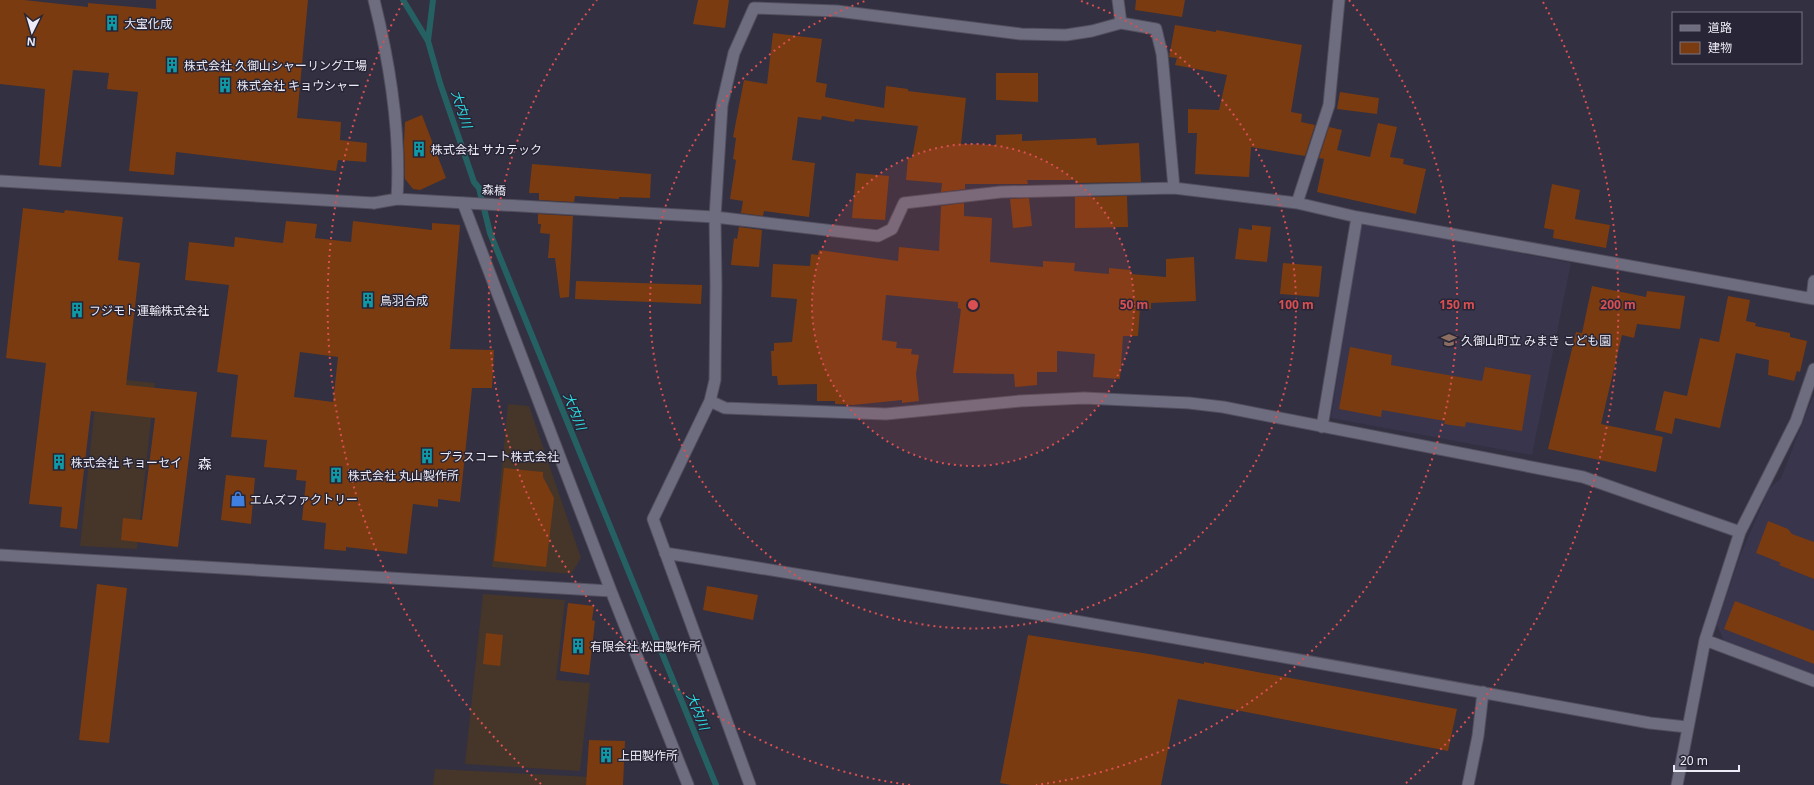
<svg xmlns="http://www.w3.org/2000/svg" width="1814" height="785" font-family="'Noto Sans','Noto Sans JP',sans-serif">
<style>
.industrial{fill:#453629}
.built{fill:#38354d}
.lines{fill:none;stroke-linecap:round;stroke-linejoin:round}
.stream{stroke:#256163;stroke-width:6}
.building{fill:#7a3b11;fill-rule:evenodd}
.minor-casing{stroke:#514e5d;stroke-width:13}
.tertiary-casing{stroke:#514e5d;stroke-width:13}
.minor{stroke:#6e6c7f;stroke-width:11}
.tertiary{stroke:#6e6c7f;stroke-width:11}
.ring{fill:none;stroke:#da4f51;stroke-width:2;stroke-dasharray:2 4}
.labels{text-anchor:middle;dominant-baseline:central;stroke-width:3;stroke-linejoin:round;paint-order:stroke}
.poi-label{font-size:12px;fill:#ecebf6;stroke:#282636;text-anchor:start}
.street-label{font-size:12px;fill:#ecebf6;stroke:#282636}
.water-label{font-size:13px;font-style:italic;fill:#2cdce3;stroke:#282636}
.quarter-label{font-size:14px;fill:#ecebf6;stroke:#282636}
.centre{fill:#da4f51;stroke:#282636;stroke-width:2}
.ring-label{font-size:12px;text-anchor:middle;font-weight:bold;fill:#da4f51;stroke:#282636;stroke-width:3;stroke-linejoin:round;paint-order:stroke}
</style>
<rect width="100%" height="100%" fill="#323041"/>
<path class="industrial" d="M98 377 155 383 137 549 80 546Z
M508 404 529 406 581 558 571 574 492 567Z
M483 594 565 600 556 680 590 683 580 771 465 764Z
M435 769 610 778 609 785H433Z"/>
<path class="built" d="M1361 223 1571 263 1532 455 1331 418Z
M1814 394V675L1724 641 1717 625 1740 556 1769 489 1781 478Z"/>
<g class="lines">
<path class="stream" d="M403 0 428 41 440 83 474 182 479 188 490 233 716 785
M428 41 433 0"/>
</g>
<path class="building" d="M0 0H24L88 7V3L156 9V0H308L297 118 341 122 340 140 367 143 366 162 338 160 336 171 176 152 174 175 129 171 138 92 107 89 109 73 73 70 61 167 39 165 45 89 0 84Z
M698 0H729L725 28 693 24Z
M1136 0H1185L1182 17 1135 10Z
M1175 25 1216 32V30L1302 45 1291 112 1302 114 1301 122 1315 125 1305 156 1251 147 1249 177 1195 174 1197 133H1188V109L1219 110 1227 75 1175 65 1177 58 1169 57Z
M773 33 822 39 816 82 827 84 825 97 884 108 886 86 908 89V91L966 98 961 144 996 145V135L1022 134V141L1096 138 1097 145 1139 143 1141 182 1075 183V180H1027L1028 184H965V189L941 192 942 183 906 180 908 158H912L918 126 855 119 854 122 822 116 821 120 798 117 792 160 815 163 809 217 764 211 763 216 741 213 743 201 730 199 736 160 733 159 736 138 733 137 744 80 767 84Z
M996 73H1038V102L996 100Z
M1340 92 1379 98 1377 114 1337 109Z
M422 115 446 178 420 190 413 189 405 179 404 142 405 122Z
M1378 123 1397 127 1390 157 1404 159 1403 164 1426 169 1416 214 1317 192 1324 159 1319 158 1329 127 1342 130 1337 150 1370 157Z
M532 164 651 174 650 198 619 197V199L575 196 574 202 539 200V193H529Z
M856 173 889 176 885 220 852 218Z
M1552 184 1580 190 1575 219 1610 225 1606 248 1553 238 1554 230 1544 228Z
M1127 196 1128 227 1075 228V197Z
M1029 198 1032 226 1013 228 1010 199Z
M964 203V216L992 218 990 262 1043 267V261L1075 263 1074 271 1109 274V268L1131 270V274L1166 277V259L1194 257 1196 301 1151 303V309L1140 308 1138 336H1123L1120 379 1093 377 1095 354 1057 351V372H1037V385L1015 387 1014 374 953 373 961 309 958 308V302L886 295 882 340 897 342 896 348 912 349 911 354 919 355 916 374 919 401 902 403V400L853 405 835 404V401H817V384L778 385 777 376H772L771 351H774V343L792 342 797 299 771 297 773 264 810 266 811 254 818 255 819 250 898 261 899 247 939 251 941 206Z
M23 208 64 213 65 210 123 217 118 260 140 263 126 385 197 392 178 547 121 540 123 518 142 520 155 418 91 411 77 529 60 527 62 507 29 504 46 363 6 358Z
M538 214 573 216 569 297 560 298 555 258H548L550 234 540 233 541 224H538Z
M286 221 317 224 315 238 351 242 353 221 432 230V223L460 225 450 349 494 350 492 388H472L460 502 438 499V507L413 504 407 554 346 547V551L324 549 326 523 302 520 306 481 296 480 297 470 264 467 267 440 231 437 238 375 217 372 229 285 185 280 189 242 234 247 235 237 283 243ZM300 352 338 357 333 402 294 397Z
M1252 225 1271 227 1267 262 1235 259 1239 228 1252 230Z
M739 227 762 230 759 267 731 265 734 238 737 239Z
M1283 263 1322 266 1319 297 1280 294Z
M576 281 702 285 701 304 575 299Z
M1592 286 1646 297 1647 291 1685 296 1680 329 1637 324 1634 338 1622 335 1601 424 1663 437 1656 472 1548 449 1576 332 1582 333Z
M1728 296 1750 300 1746 321 1756 323 1755 326 1790 333V337L1807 341 1800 372 1797 371 1794 381 1768 375 1769 360 1736 353 1720 428 1675 418 1672 434 1655 430 1664 391 1687 396 1700 338 1719 342Z
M1350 347 1392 355 1391 365 1482 381 1485 367 1531 375 1522 431 1466 422 1465 427 1444 424 1445 421 1382 410 1381 417 1339 409Z
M504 468 543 472V477L554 498 546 567 494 561Z
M226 475 255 478 251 524 221 520Z
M1768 521 1788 529 1792 534 1814 542V579L1779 565 1781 563 1756 553Z
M97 584 127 588 109 743 79 740Z
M707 586 758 595 753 620 703 610Z
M1735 601 1814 631V664L1724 629Z
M568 603 594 606 592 620 595 621 589 675 560 671Z
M486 633 503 635 500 666 483 664Z
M1028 635 1149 654 1204 664V662L1457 709 1448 751 1178 699 1161 785H1011L1000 783Z
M589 740 625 741 623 785H586Z"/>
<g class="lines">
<g class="minor-casing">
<path id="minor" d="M1118 0 1121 23
M397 199 715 217 878 236 892 229 904 203 1001 192 1174 188 1297 203 1357 217 1814 299
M374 203 397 199C401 132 390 64 374 0
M1297 203 1329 105 1339 0
M1812 298 1814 281
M710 401 725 408 886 414 1020 401 1084 398 1189 403 1223 407 1583 477 1740 532
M1322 427 1357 217
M665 553C994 605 1322 663 1650 723L1687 727
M1705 640 1814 681
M750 785 653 519 710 401 715 380 716 285 715 217 722 105 734 53 754 8 837 11 1021 34 1066 35 1092 31 1121 23 1156 29 1162 54 1174 188
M1468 785 1478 736 1483 692
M1677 785 1705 640 1740 532 1796 421 1814 369"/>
</g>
<g class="tertiary-casing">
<path id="tertiary" d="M0 181 374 203
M463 203 611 591 688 785
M0 555 611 591"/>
</g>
<use href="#minor" class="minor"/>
<use href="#tertiary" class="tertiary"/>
</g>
<circle cx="973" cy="305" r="161" fill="#da4f51" fill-opacity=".12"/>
<g class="ring">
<circle cx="973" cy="305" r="161"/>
<path d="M1081 1A323 323 0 1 1 865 1"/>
<path d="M910 785A484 484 0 0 1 597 0M1349 0A484 484 0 0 1 1036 785"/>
<path d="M541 784A645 645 0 0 1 403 2M1543 2A645 645 0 0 1 1405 784"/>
</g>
<defs>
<g id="building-bare" transform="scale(1.2)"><path d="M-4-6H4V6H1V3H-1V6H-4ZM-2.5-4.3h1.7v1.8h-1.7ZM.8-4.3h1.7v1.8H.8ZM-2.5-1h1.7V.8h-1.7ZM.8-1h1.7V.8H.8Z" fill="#0f9aa8" stroke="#282636" stroke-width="2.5" paint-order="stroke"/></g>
<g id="school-bare" transform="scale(1.2)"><path d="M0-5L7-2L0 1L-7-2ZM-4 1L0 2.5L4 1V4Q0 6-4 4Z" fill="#8d6e63" stroke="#282636" stroke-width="2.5" paint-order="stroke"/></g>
<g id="shop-bare" transform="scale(1.2)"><path d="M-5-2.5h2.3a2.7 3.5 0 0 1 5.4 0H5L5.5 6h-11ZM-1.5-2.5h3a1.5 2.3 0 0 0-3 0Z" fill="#3f7fe0" stroke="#282636" stroke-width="2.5" paint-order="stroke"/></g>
</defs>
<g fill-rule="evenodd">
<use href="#building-bare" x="112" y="23"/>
<use href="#building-bare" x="172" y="65"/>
<use href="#building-bare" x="225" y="85"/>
<use href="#building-bare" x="419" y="149"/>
<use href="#building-bare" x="368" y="300"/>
<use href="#building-bare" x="77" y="310"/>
<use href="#school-bare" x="1449" y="340"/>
<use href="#building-bare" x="427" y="456"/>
<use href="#building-bare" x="59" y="462"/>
<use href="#building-bare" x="336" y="475"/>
<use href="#shop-bare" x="238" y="499"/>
<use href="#building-bare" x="578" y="646"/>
<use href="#building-bare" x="606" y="755"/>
</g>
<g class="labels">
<g class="poi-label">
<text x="124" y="23">大宝化成</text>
<text x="184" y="65">株式会社 久御山シャーリング工場</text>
<text x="237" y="85">株式会社 キョウシャー</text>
<text x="431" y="149">株式会社 サカテック</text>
<text x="380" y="300">鳥羽合成</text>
<text x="89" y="310">フジモト運輸株式会社</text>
<text x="1461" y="340">久御山町立 みまき こども園</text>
<text x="439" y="456">プラスコート株式会社</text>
<text x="71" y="462">株式会社 キョーセイ</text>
<text x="348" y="475">株式会社 丸山製作所</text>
<text x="250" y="499">エムズファクトリー</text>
<text x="590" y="646">有限会社 松田製作所</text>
<text x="618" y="755">上田製作所</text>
</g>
<g class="street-label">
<text transform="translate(494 190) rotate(4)">森橋</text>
</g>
<g class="water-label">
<text transform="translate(462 109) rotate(72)">大内川</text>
<text transform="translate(575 411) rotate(68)">大内川</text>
<text transform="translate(698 711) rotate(68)">大内川</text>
</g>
<g class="quarter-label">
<text x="205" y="463">森</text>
</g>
</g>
<circle cx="973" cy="305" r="6" class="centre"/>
<g class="ring-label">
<text x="1134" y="309">50 m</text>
<text x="1296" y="309">100 m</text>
<text x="1457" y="309">150 m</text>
<text x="1618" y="309">200 m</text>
</g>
<rect x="1672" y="12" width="130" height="52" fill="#282636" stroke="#767583"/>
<rect x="1680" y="25" width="20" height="6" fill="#6e6c7f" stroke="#767583"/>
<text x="1708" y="32" font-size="12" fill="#ecebf6">道路</text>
<rect x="1680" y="42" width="20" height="12" fill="#7a3b11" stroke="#767583"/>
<text x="1708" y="52" font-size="12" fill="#ecebf6">建物</text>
<g transform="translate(32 32) rotate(185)" stroke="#282636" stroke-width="3" paint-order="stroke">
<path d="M0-3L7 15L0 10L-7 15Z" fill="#ecebf6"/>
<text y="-6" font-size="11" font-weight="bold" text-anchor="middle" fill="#ecebf6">N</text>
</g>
<path d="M1674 765v6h65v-6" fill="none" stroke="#ecebf6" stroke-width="2"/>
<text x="1680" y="765" font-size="12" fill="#ecebf6" stroke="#282636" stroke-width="3" paint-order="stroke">20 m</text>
</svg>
